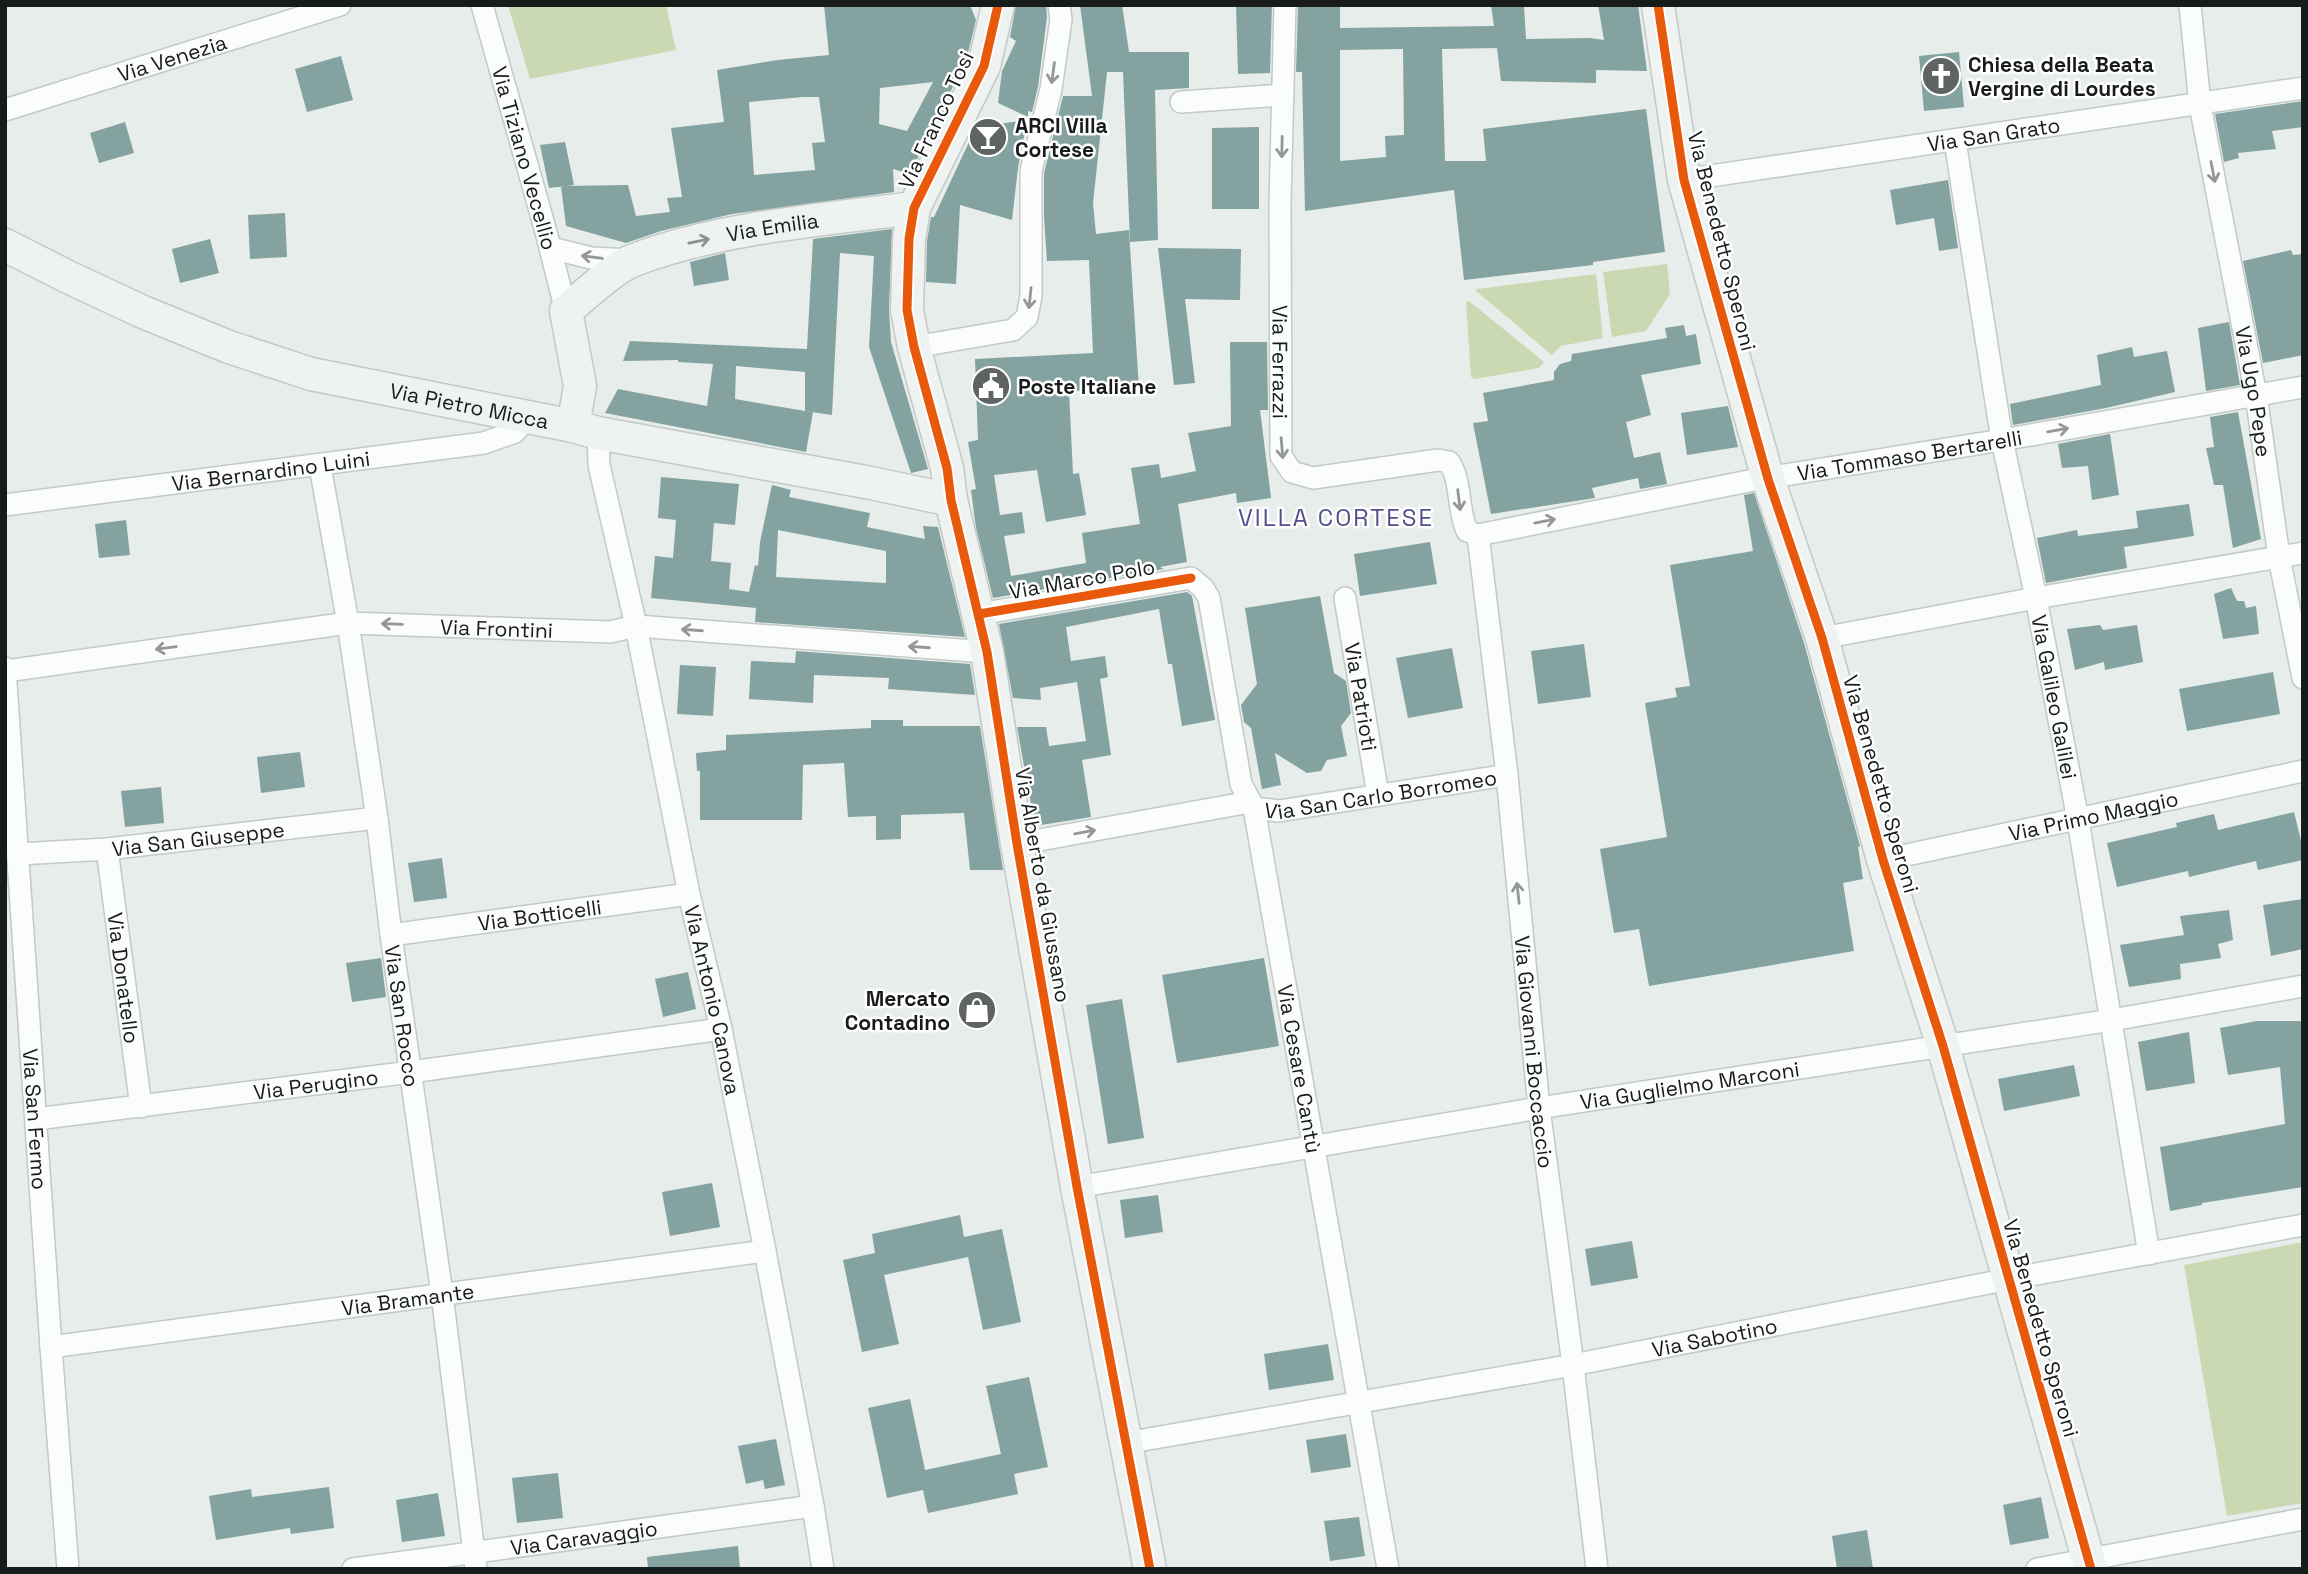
<svg xmlns="http://www.w3.org/2000/svg" width="2308" height="1574" font-family="'Space Grotesk',sans-serif">
<style>
.green{fill:#cbd9b3}
.building{fill:#84a2a0;fill-rule:evenodd}
.lines{fill:none;stroke-linecap:round;stroke-linejoin:round}
.street-casing{stroke:#c3c9c6;stroke-width:24}
.secondary-casing{stroke:#c3c9c6;stroke-width:35}
.street{stroke:#fbfcfc;stroke-width:21}
.secondary{stroke:#eef2f0;stroke-width:32}
.cycleway-casing{stroke:#fff;stroke-width:13}
.cycleway{stroke:#e8590c;stroke-width:9}
.oneway{stroke:#949796}
.oneway2{stroke:#8d9190}
.labels{text-anchor:middle;dominant-baseline:central;stroke-width:5;stroke-linejoin:round;paint-order:stroke}
.street-label{font-size:21px;fill:#171b1a;stroke:#fff}
.poi-label{font-size:21px;font-weight:bold;fill:#171b1a;stroke:#fff;text-anchor:start}
.quarter-label{font-size:24px;letter-spacing:2px;fill:#564d8b;stroke:#fff}
</style>
<rect width="100%" height="100%" fill="#e6edea"/>
<path class="green" d="M508 5H666L676 50 530 79Z
M1667 264 1670 294 1646 331 1612 337 1603 272Z
M1596 274 1603 338 1561 346 1552 355 1476 291 1477 289Z
M1469 301 1544 362 1539 368 1475 379 1471 377 1466 302Z
M2303 1242V1503L2227 1516 2184 1265Z"/>
<path class="building" d="M824 5H970L976 20 968 53 961 54 962 68 910 174 893 169 894 192 732 214 661 231 626 243 566 226 561 186 628 185 636 216 670 212 667 198 682 197 671 128 724 122 717 70 778 60 829 55ZM933 82 907 131 879 124 880 88ZM803 97H819L825 142 812 143 815 170 754 175 749 102Z
M1016 5H1046L1047 17 1038 87 1032 112 1028 111V117L998 103 1002 71 1016 41 1010 37Z
M1080 5H1122L1129 52H1189V88L1155 90 1158 240 1130 242 1123 72H1107L1093 203 1096 234 1129 230 1139 389 1069 391 1073 474 1079 473 1086 515 1046 522 1037 470 994 475 1000 515 1022 512 1025 533 1004 536 1011 576 1086 563 1082 533 1140 524 1131 468 1159 464 1161 478 1196 471 1188 433 1231 426 1230 342H1267L1268 410H1260L1271 498 1237 503 1236 493 1178 504 1187 562 1160 567 1164 569 993 598 976 528 971 490 976 489 968 442 978 440 975 359 1093 353 1089 260 1047 261 1044 217V173L1063 96H1092Z
M1236 5H1272L1270 73 1238 74Z
M1298 5H1340V28L1494 26 1491 5H1524L1526 39 1590 38 1604 40 1598 5H1638L1647 71 1596 70V83L1501 81 1497 48 1442 49 1445 161H1486L1483 129 1646 109 1665 252 1593 262V265L1464 280 1454 190 1305 211 1302 72H1296ZM1403 49 1404 135 1385 136 1386 157 1340 161V50Z
M1959 52 1964 107 1924 111 1919 56Z
M341 56 353 100 307 112 295 69Z
M2303 101V127L2272 131 2276 149 2238 153 2239 158 2224 162 2215 114Z
M1027 120 1018 168 1012 220 960 205 956 284 926 282 927 241 931 217H934L976 127Z
M125 122 134 153 99 163 90 133Z
M1259 127V209H1212V128Z
M565 142 574 185 549 188 540 145Z
M1948 180 1958 248 1939 251 1934 218 1896 225 1890 190Z
M285 213 287 257 250 259 248 215Z
M892 229 889 309 891 342 928 469 911 473 869 347 874 256 840 253 832 415 805 411 813 412 806 452 605 413 618 389 707 406 713 364 678 362V360L623 361 630 341 807 349 813 239ZM736 366 805 372V411L735 399Z
M210 239 219 273 180 283 172 249Z
M1158 248 1241 249 1240 300 1185 299 1195 383 1174 385Z
M2291 250 2293 255 2303 254V355L2263 363 2243 261Z
M725 253 729 280 694 286 690 262Z
M2229 322 2240 385 2206 391 2198 328Z
M1684 325 1686 336 1696 334 1701 364 1641 375 1651 415 1626 422 1634 458 1660 452 1667 484 1640 489 1638 478 1592 488 1595 498 1491 514 1473 423 1488 421 1483 393 1554 380V372L1560 364 1571 361 1572 354 1667 338 1665 328Z
M2132 347 2134 357 2167 351 2175 392 2106 408 2013 425 2010 404 2101 385 2097 355Z
M1728 406 1738 447 1687 455 1681 413Z
M2238 412 2261 539 2233 548 2223 485H2214L2206 448 2214 447 2210 417Z
M2110 434 2119 495 2092 500 2088 466 2062 468 2058 444Z
M661 477 739 484 735 525 714 523 711 561 731 563 729 589 749 592 755 565 758 566 760 542 772 485 791 490 789 497 870 513 867 527 925 539 923 526 938 527 965 637 755 622 756 608 651 598 655 556 673 558 676 520 658 518ZM778 530 886 551V583L776 577Z
M1754 493 1804 643 1860 846 1858 847 1863 879 1843 883 1854 951 1649 986 1639 929 1614 933 1600 849 1667 837 1645 703 1677 697 1675 688 1690 686 1670 565 1753 551 1744 495Z
M2189 504 2194 536 2124 547 2127 568 2046 583 2037 538 2077 530 2078 536 2138 528 2136 511Z
M126 520 130 555 99 558 95 524Z
M1430 542 1437 584 1360 596 1354 554Z
M2231 588 2237 601H2244L2246 608 2256 606 2259 634 2223 639 2214 594Z
M1187 592 1192 596 1215 720 1182 726 1172 664H1168L1159 609 1066 627 1071 661 1105 656 1108 677 1100 679 1111 755 1082 760 1091 817 1035 826 1017 727H1046L1049 746 1086 741 1077 682 1040 688 1041 700 1013 698 999 624Z
M1320 596 1334 673 1346 681 1351 713 1341 726 1347 756 1327 760 1321 771 1307 773 1275 753 1281 785 1262 789 1251 728 1244 722 1241 705 1257 684 1245 608Z
M2100 625 2103 630 2137 625 2143 662 2105 670 2104 662 2075 670 2067 629Z
M1584 644 1591 697 1538 704 1531 651Z
M1452 648 1463 708 1408 718 1396 658Z
M796 651 970 664 975 695 888 689 889 678 814 675 813 703 749 699 751 661 795 663Z
M680 665 716 667 713 716 677 714Z
M2273 672 2280 714 2187 731 2179 689Z
M871 720H903V726H980L1003 870H970L964 813 901 815V839L876 840V816L848 817 844 763 803 765 802 820H700V771H697L696 753 726 750V735L871 728Z
M300 752 305 787 261 793 257 757Z
M161 787 164 823 125 827 121 791Z
M2294 812 2303 849V860L2258 870 2256 861 2189 877 2188 871 2117 887 2107 843 2177 827 2176 823 2214 814 2218 830Z
M442 858 447 898 414 902 408 863Z
M2303 899V949L2271 956 2263 905Z
M2229 910 2233 940 2218 944 2221 958 2180 964 2181 979 2129 987 2120 945 2184 935 2180 916Z
M381 958 386 997 352 1002 346 963Z
M1264 958 1279 1046 1177 1063 1162 975Z
M688 972 696 1009 663 1017 655 979Z
M1122 999 1144 1138 1108 1144 1086 1005Z
M2257 1021H2303V1187L2202 1203V1205L2170 1211 2160 1147 2285 1124 2280 1067 2228 1075 2220 1028Z
M2189 1032 2195 1083 2146 1091 2138 1042Z
M2074 1065 2080 1096 2004 1111 1998 1079Z
M712 1183 720 1227 670 1236 662 1192Z
M1158 1195 1163 1232 1125 1238 1120 1200Z
M960 1215 964 1237 1002 1229 1021 1322 983 1330 968 1257 884 1275 899 1344 862 1352 843 1260 875 1253 872 1234Z
M1632 1241 1638 1278 1591 1286 1585 1249Z
M1328 1344 1334 1380 1269 1390 1264 1354Z
M1029 1377 1048 1467 1014 1474 1018 1494 928 1513 923 1490 887 1498 868 1408 910 1399 925 1470 1001 1454 986 1386Z
M1346 1434 1351 1467 1311 1473 1306 1440Z
M776 1439 785 1485 765 1489 763 1480 746 1484 738 1446Z
M558 1473 563 1518 517 1523 512 1478Z
M329 1487 334 1528 291 1534 290 1528 216 1540 209 1496 251 1489 252 1497Z
M438 1493 445 1536 402 1542 396 1500Z
M2041 1497 2049 1538 2010 1545 2003 1505Z
M1359 1517 1365 1556 1330 1561 1324 1521Z
M1867 1530 1873 1569H1837L1832 1536Z
M738 1546 740 1569H648L647 1557Z"/>
<g class="lines">
<g class="street-casing">
<g id="street">
<path id="s1" d="M482 5 546 232 566 311"/>
<path id="s2" d="M1285 5 1280 203 1281 456 1292 472 1313 478 1438 460 1449 462C1462 481 1457 509 1467 531L1478 535"/>
<path id="s3" d="M2190 5 2200 105 2256 395 2279 557 2303 678"/>
<path d="M1181 102 1283 95"/>
<path id="s4" d="M5 110 340 5"/>
<path id="s5" d="M1955 141 2002 440 2036 598 2078 820 2149 1254"/>
<path id="s6" d="M1684 180 2303 88"/>
<path d="M551 248 591 258 631 260"/>
<path d="M914 347 1013 330 1027 317 1031 296V171L1051 89 1061 19 1059 5"/>
<path id="s7" d="M598 433 599 465 636 626 689 894 721 1029 765 1251 813 1506 823 1569"/>
<path id="s8" d="M320 466 348 623 377 818 391 935 442 1294 476 1569"/>
<path id="s9" d="M5 505 484 443 515 432 527 418"/>
<path id="s10" d="M1478 535 1507 775 1539 1108 1573 1365 1597 1569"/>
<path id="s11" d="M1478 535 1754 480 2002 440 2303 387"/>
<path id="s12" d="M1345 598 1378 795"/>
<path id="s13" d="M979 614 1191 578 1203 588 1209 598 1241 784 1254 808 1388 1569"/>
<path d="M1822 638 2036 598 2303 553"/>
<path id="s14" d="M5 668 51 1347 68 1569"/>
<path id="s15" d="M6 671 348 623 610 632 636 626 987 652"/>
<path id="s16" d="M1254 808 1279 811 1507 775"/>
<path d="M1017 844 1250 802"/>
<path id="s17" d="M107 849 141 1107"/>
<path id="s18" d="M19 854 107 849 377 818"/>
<path id="s19" d="M1883 860 2303 771"/>
<path id="s20" d="M391 935 689 894"/>
<path id="s21" d="M36 1119 411 1072 721 1029"/>
<path id="s22" d="M1077 1187 1539 1108 2112 1020 2303 986"/>
<path id="s23" d="M51 1347 765 1251"/>
<path id="s24" d="M1126 1443 1573 1365 2009 1279 2303 1225"/>
<path id="s25" d="M353 1569 813 1506"/>
<path d="M2037 1569 2303 1519"/>
</g>
</g>
<g class="secondary-casing">
<g id="secondary">
<path d="M998 5 984 66 914 208 909 239 907 310 914 347 947 468 951 500 987 652 1017 844 1077 1187 1150 1569"/>
<path d="M1658 5 1684 180 1768 479 1822 638 1883 860 1943 1046 2091 1569"/>
<path id="s26" d="M5 245 68 277 143 312 229 347 311 374 573 426 598 433 871 483 951 500"/>
<path id="s27" d="M573 426 580 386 566 311C584 296 613 268 634 260 717 228 825 219 914 208"/>
</g>
</g>
<use href="#street" class="street"/>
<use href="#secondary" class="secondary"/>
<g class="cycleway-casing">
<path id="cycleway" d="M998 5 984 66 914 208 909 239 907 310 914 347 947 468 951 500 987 652 1017 844 1077 1187 1150 1569
M1658 5 1684 180 1768 479 1822 638 1883 860 1943 1046 2091 1569
M979 614 1191 578"/>
</g>
<use href="#cycleway" class="cycleway"/>
</g>
<defs><path id="oneway-shaft" d="M-6 0H5M1.5-3L5.5 0L1.5 3" fill="none" stroke-width="1.6" stroke-linecap="round" stroke-linejoin="round" transform="scale(1.75)"/></defs>
<g class="oneway">
<use href="#oneway-shaft" transform="translate(1053 73) rotate(98)"/>
<use href="#oneway-shaft" transform="translate(1282 147) rotate(91)"/>
<use href="#oneway-shaft" transform="translate(2213 172) rotate(79)"/>
<use href="#oneway-shaft" transform="translate(592 257) rotate(-172)"/>
<use href="#oneway-shaft" transform="translate(1030 298) rotate(96)"/>
<use href="#oneway-shaft" transform="translate(2058 430) rotate(-10)"/>
<use href="#oneway-shaft" transform="translate(1282 448) rotate(85)"/>
<use href="#oneway-shaft" transform="translate(1459 500) rotate(83)"/>
<use href="#oneway-shaft" transform="translate(1545 521) rotate(-11)"/>
<use href="#oneway-shaft" transform="translate(392 624) rotate(-178)"/>
<use href="#oneway-shaft" transform="translate(692 630) rotate(-176)"/>
<use href="#oneway-shaft" transform="translate(919 647) rotate(-176)"/>
<use href="#oneway-shaft" transform="translate(166 648) rotate(172)"/>
<use href="#oneway-shaft" transform="translate(1085 832) rotate(-10)"/>
<use href="#oneway-shaft" transform="translate(1518 893) rotate(-96)"/>
</g>
<use class="oneway2" href="#oneway-shaft" transform="translate(699 241) rotate(-11)"/>
<defs>
<g id="church-disc" transform="scale(2.0125)"><circle r="9.5" fill="#5f6463" stroke="#fff"/><path d="M-1.2-6h2.4v3.5h3.3v2.4h-3.3V6h-2.4V-.1h-3.3v-2.4h3.3Z" fill="#fff"/></g>
<g id="bar-disc" transform="scale(2.0125)"><circle r="9.5" fill="#5f6463" stroke="#fff"/><path d="M-6-5H6L.8 .8V4.5H3.5V6h-7V4.5H-.8V.8Z" fill="#fff"/></g>
<g id="civic-disc" transform="scale(2.0125)"><circle r="9.5" fill="#5f6463" stroke="#fff"/><path d="M-.6-6.5H3V-4.5H.6V-3L4-1V1h2V6H-6V1h2V-1L-.6-3ZM-1.2 2.5V6h2.4V2.5Z" fill="#fff"/></g>
<g id="shop-disc" transform="scale(2.0125)"><circle r="9.5" fill="#5f6463" stroke="#fff"/><path d="M-5-2.5h2.3a2.7 3.5 0 0 1 5.4 0H5L5.5 6h-11ZM-1.5-2.5h3a1.5 2.3 0 0 0-3 0Z" fill="#fff"/></g>
</defs>
<g fill-rule="evenodd">
<use href="#church-disc" x="1941" y="76"/>
<use href="#bar-disc" x="988" y="137"/>
<use href="#civic-disc" x="991" y="386"/>
<use href="#shop-disc" x="977" y="1010"/>
</g>
<g class="labels">
<g class="street-label">
<text stroke="none"><textPath href="#s4" startOffset="175">Via Venezia</textPath></text>
<text transform="translate(936 120) rotate(-65)">Via Franco Tosi</text>
<text stroke="none"><textPath href="#s6" startOffset="313">Via San Grato</textPath></text>
<text stroke="none"><textPath href="#s1" startOffset="159">Via Tiziano Vecellio</textPath></text>
<text stroke="none"><textPath href="#s27" startOffset="345">Via Emilia</textPath></text>
<text transform="translate(1722 241) rotate(76)">Via Benedetto Speroni</text>
<text stroke="none"><textPath href="#s2" startOffset="357">Via Ferrazzi</textPath></text>
<text stroke="none"><textPath href="#s3" startOffset="392">Via Ugo Pepe</textPath></text>
<text stroke="none"><textPath href="#s26" startOffset="494">Via Pietro Micca</textPath></text>
<text stroke="none"><textPath href="#s11" startOffset="439">Via Tommaso Bertarelli</textPath></text>
<text stroke="none"><textPath href="#s9" startOffset="268">Via Bernardino Luini</textPath></text>
<text transform="translate(1082 579) rotate(-10)">Via Marco Polo</text>
<text stroke="none"><textPath href="#s15" startOffset="494">Via Frontini</textPath></text>
<text stroke="none"><textPath href="#s12" startOffset="100">Via Patrioti</textPath></text>
<text stroke="none"><textPath href="#s5" startOffset="565">Via Galileo Galilei</textPath></text>
<text transform="translate(1881 784) rotate(74)">Via Benedetto Speroni</text>
<text stroke="none"><textPath href="#s16" startOffset="128">Via San Carlo Borromeo</textPath></text>
<text stroke="none"><textPath href="#s19" startOffset="215">Via Primo Maggio</textPath></text>
<text stroke="none"><textPath href="#s18" startOffset="180">Via San Giuseppe</textPath></text>
<text transform="translate(1043 885) rotate(80)">Via Alberto da Giussano</text>
<text stroke="none"><textPath href="#s20" startOffset="150">Via Botticelli</textPath></text>
<text stroke="none"><textPath href="#s17" startOffset="130">Via Donatello</textPath></text>
<text stroke="none"><textPath href="#s7" startOffset="579">Via Antonio Canova</textPath></text>
<text stroke="none"><textPath href="#s8" startOffset="556">Via San Rocco</textPath></text>
<text stroke="none"><textPath href="#s10" startOffset="520">Via Giovanni Boccaccio</textPath></text>
<text stroke="none"><textPath href="#s13" startOffset="723">Via Cesare Cantù</textPath></text>
<text stroke="none"><textPath href="#s21" startOffset="282">Via Perugino</textPath></text>
<text stroke="none"><textPath href="#s22" startOffset="621">Via Guglielmo Marconi</textPath></text>
<text stroke="none"><textPath href="#s14" startOffset="452">Via San Fermo</textPath></text>
<text stroke="none"><textPath href="#s23" startOffset="360">Via Bramante</textPath></text>
<text transform="translate(2041 1328) rotate(74)">Via Benedetto Speroni</text>
<text stroke="none"><textPath href="#s24" startOffset="598">Via Sabotino</textPath></text>
<text stroke="none"><textPath href="#s25" startOffset="233">Via Caravaggio</textPath></text>
</g>
<g class="poi-label">
<text x="1968" y="64">Chiesa della Beata<tspan x="1968" dy="24">Vergine di Lourdes</tspan></text>
<text x="1015" y="125">ARCI Villa<tspan x="1015" dy="24">Cortese</tspan></text>
<text x="1018" y="386">Poste Italiane</text>
<text x="950" y="998" text-anchor="end">Mercato<tspan x="950" dy="24">Contadino</tspan></text>
</g>
<g class="quarter-label">
<text x="1336" y="517">VILLA CORTESE</text>
</g>
</g>
<rect width="2308" height="1574" fill="none" stroke="#171b1a" stroke-width="14"/>
</svg>
